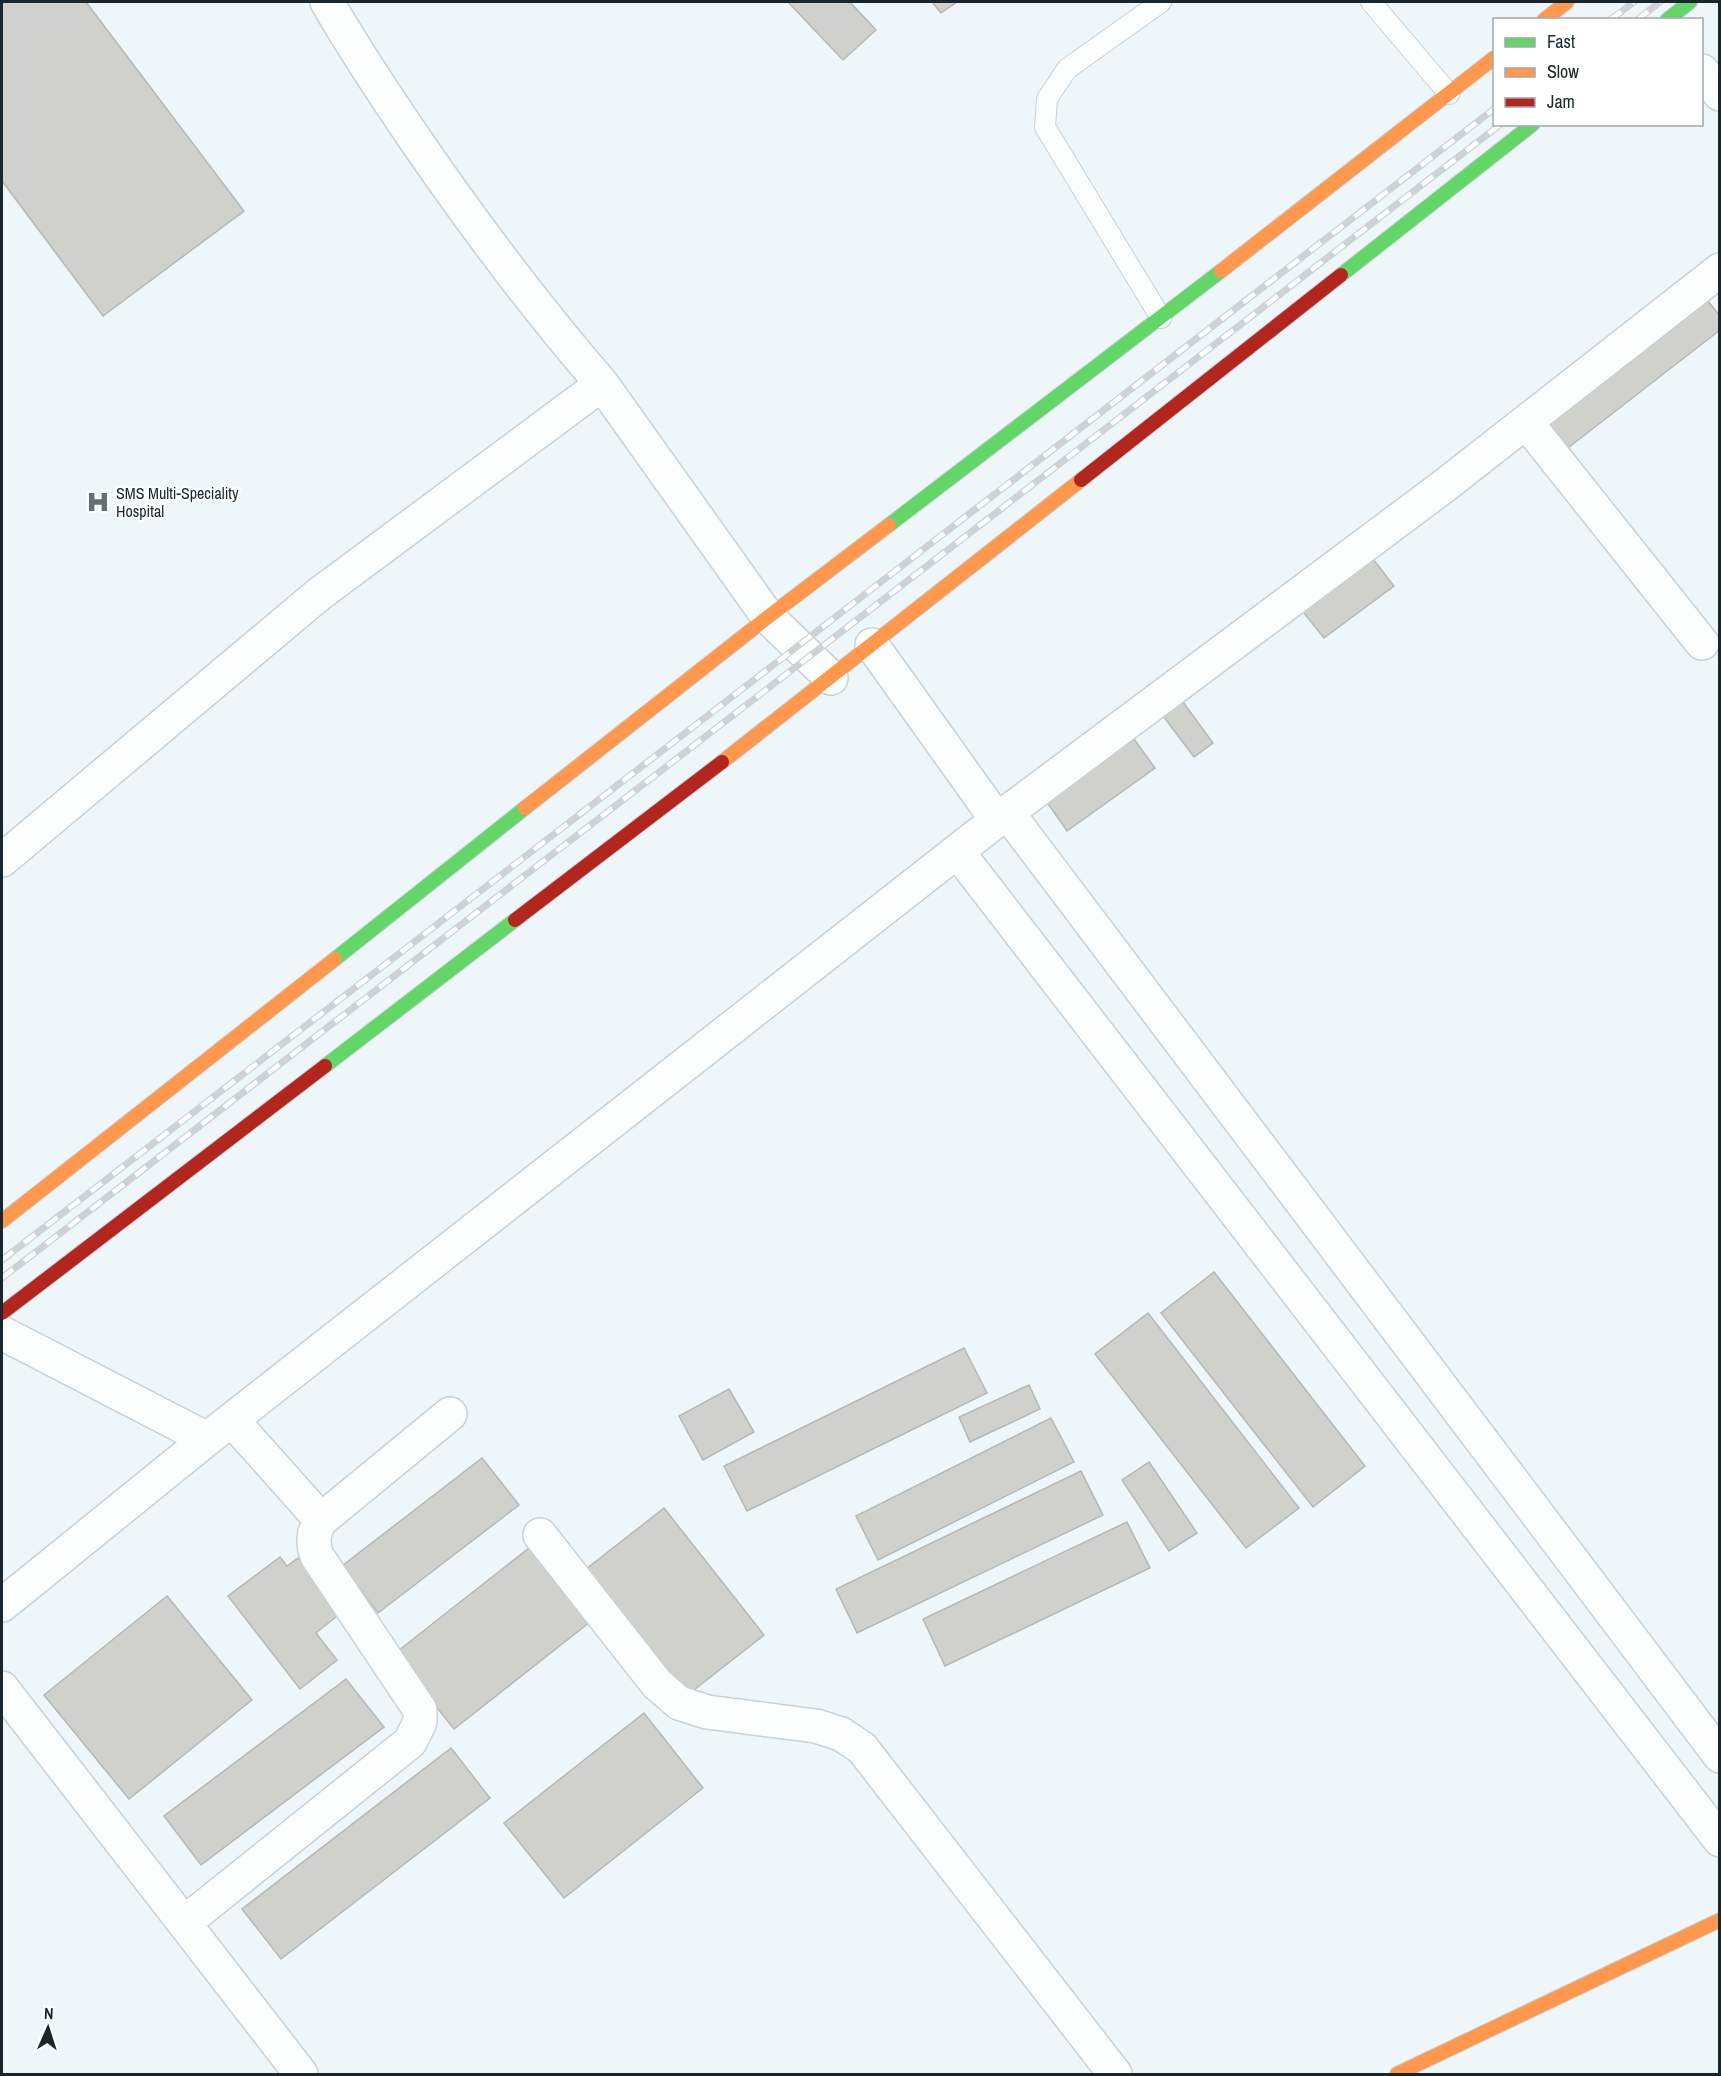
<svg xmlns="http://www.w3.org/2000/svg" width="1721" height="2076" font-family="'Archivo Narrow',sans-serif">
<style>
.building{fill:#d0d1cd;stroke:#b7b8b5;stroke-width:1.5}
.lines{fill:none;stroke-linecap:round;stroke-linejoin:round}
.lane-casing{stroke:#c7d1d6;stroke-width:22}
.street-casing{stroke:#c7d1d6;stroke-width:36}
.fast-casing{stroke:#c7d1d6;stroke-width:16}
.slow-casing{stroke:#c7d1d6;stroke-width:16}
.jam-casing{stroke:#c7d1d6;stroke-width:16}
.lane{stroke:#fcfefe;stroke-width:20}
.street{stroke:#fcfefe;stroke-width:33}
.fast{stroke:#63d668;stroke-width:14}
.slow{stroke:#ff974d;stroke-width:14}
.jam{stroke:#b3261e;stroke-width:14}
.rail-casing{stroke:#cfd2d4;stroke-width:7}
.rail{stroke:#fff;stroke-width:4.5;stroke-dasharray:14;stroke-linecap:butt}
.labels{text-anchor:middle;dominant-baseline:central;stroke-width:5;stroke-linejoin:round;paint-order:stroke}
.poi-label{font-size:16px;fill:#1a262d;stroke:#fff;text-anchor:start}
</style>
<rect width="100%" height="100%" fill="#eef6fa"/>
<path class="building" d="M2 2H86L244 211 103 316 2 181Z
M788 2H850L876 30 843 60Z
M932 2H957L941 13Z
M1704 296 1720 316V330L1564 451 1541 423Z
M1373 559 1394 586 1324 638 1303 612Z
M1183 702 1213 743 1194 757 1163 716Z
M1134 739 1155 768 1067 831 1046 801Z
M1214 1272 1365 1466 1313 1507 1161 1313Z
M1148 1313 1299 1508 1246 1548 1095 1354Z
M964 1348 987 1393 747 1511 724 1466Z
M1029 1385 1040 1409 970 1442 959 1417Z
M729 1389 754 1432 703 1460 679 1416Z
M1051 1418 1074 1462 878 1560 856 1516Z
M482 1458 519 1505 378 1613 342 1566Z
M1149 1462 1197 1533 1169 1551 1122 1480Z
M1081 1471 1103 1515 857 1633 836 1589Z
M664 1508 764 1635 685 1697 585 1570Z
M1127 1522 1150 1568 945 1666 923 1619Z
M534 1544 594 1619 454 1729 394 1654Z
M280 1557 287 1566 298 1558 341 1613 316 1633 337 1660 300 1689 228 1596Z
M167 1596 252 1700 129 1799 44 1695Z
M346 1679 384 1727 201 1865 164 1816Z
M644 1713 703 1788 564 1898 504 1823Z
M451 1748 490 1798 281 1959 242 1909Z"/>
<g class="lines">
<g class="lane-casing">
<path id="lane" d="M1161 2 1067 69 1047 99 1045 127 1161 318
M1371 2 1449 94"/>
</g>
<g class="street-casing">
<path id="street" d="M327 2C356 52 388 100 421 148 477 229 537 309 602 384L768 617 831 678
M1702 71 1720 94
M1526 422 1702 643
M872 645 997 820
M1007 812 1720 1756
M957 851 1720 1840
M2 860 318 595 602 384
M2 1333 207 1439
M321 1520 450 1414
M540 1535 657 1684 679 1703 707 1712 816 1726 841 1734 862 1748 1115 2074
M2 1605 207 1439 997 820 1444 486 1720 270
M2 1688 301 2074
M184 1923 410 1742 420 1722V1710L317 1556C312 1542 313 1532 321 1520L232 1420"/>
</g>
<g class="fast-casing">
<path id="fast" d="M1667 20 1690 2
M1341 275 1533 124
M889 525 1221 271
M335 959 525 808
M325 1066 515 920"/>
</g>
<g class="slow-casing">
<path id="slow" d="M1544 20 1567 2
M1221 271 1494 58
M722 762 1081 480
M525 808 768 617 889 525
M2 1221 335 959
M1397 2074 1720 1920"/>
</g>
<g class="jam-casing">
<path id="jam" d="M1081 480 1341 275
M515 920 722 762
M2 1313 325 1066"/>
</g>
<use href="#lane" class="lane"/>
<use href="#street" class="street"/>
<use href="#fast" class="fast"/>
<use href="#slow" class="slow"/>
<use href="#jam" class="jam"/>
<g class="rail-casing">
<path id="rail" d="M1610 20 1634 2
M1637 20 1660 2
M2 1260 1494 109
M2 1278 1501 124"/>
</g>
<use href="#rail" class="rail"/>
</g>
<defs>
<g id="hospital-bare" transform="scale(1.8)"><path d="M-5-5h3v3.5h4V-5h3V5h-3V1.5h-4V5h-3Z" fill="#646f75" stroke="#fff" stroke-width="2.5" paint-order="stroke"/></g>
</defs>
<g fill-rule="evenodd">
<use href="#hospital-bare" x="98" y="502"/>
</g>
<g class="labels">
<g class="poi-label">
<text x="116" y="493">SMS Multi-Speciality<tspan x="116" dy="18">Hospital</tspan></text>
</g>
</g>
<rect width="1721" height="2076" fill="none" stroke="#1a262d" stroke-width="6"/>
<rect x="1493" y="18" width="210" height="108" fill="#ffffff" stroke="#a3a8ab" stroke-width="1.5"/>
<rect x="1505" y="38" width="30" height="9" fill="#63d668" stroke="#a3a8ab" stroke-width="1.5"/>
<text x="1547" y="48" font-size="18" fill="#1a262d">Fast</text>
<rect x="1505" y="68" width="30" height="9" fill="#ff974d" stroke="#a3a8ab" stroke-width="1.5"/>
<text x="1547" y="78" font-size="18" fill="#1a262d">Slow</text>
<rect x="1505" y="98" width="30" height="9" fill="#b3261e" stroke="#a3a8ab" stroke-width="1.5"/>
<text x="1547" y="108" font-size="18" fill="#1a262d">Jam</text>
<g transform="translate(48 2028) rotate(3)" stroke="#ffffff" stroke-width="4.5" paint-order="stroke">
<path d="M0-4.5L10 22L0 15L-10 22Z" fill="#1a262d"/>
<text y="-9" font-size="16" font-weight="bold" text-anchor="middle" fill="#1a262d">N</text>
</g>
</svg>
